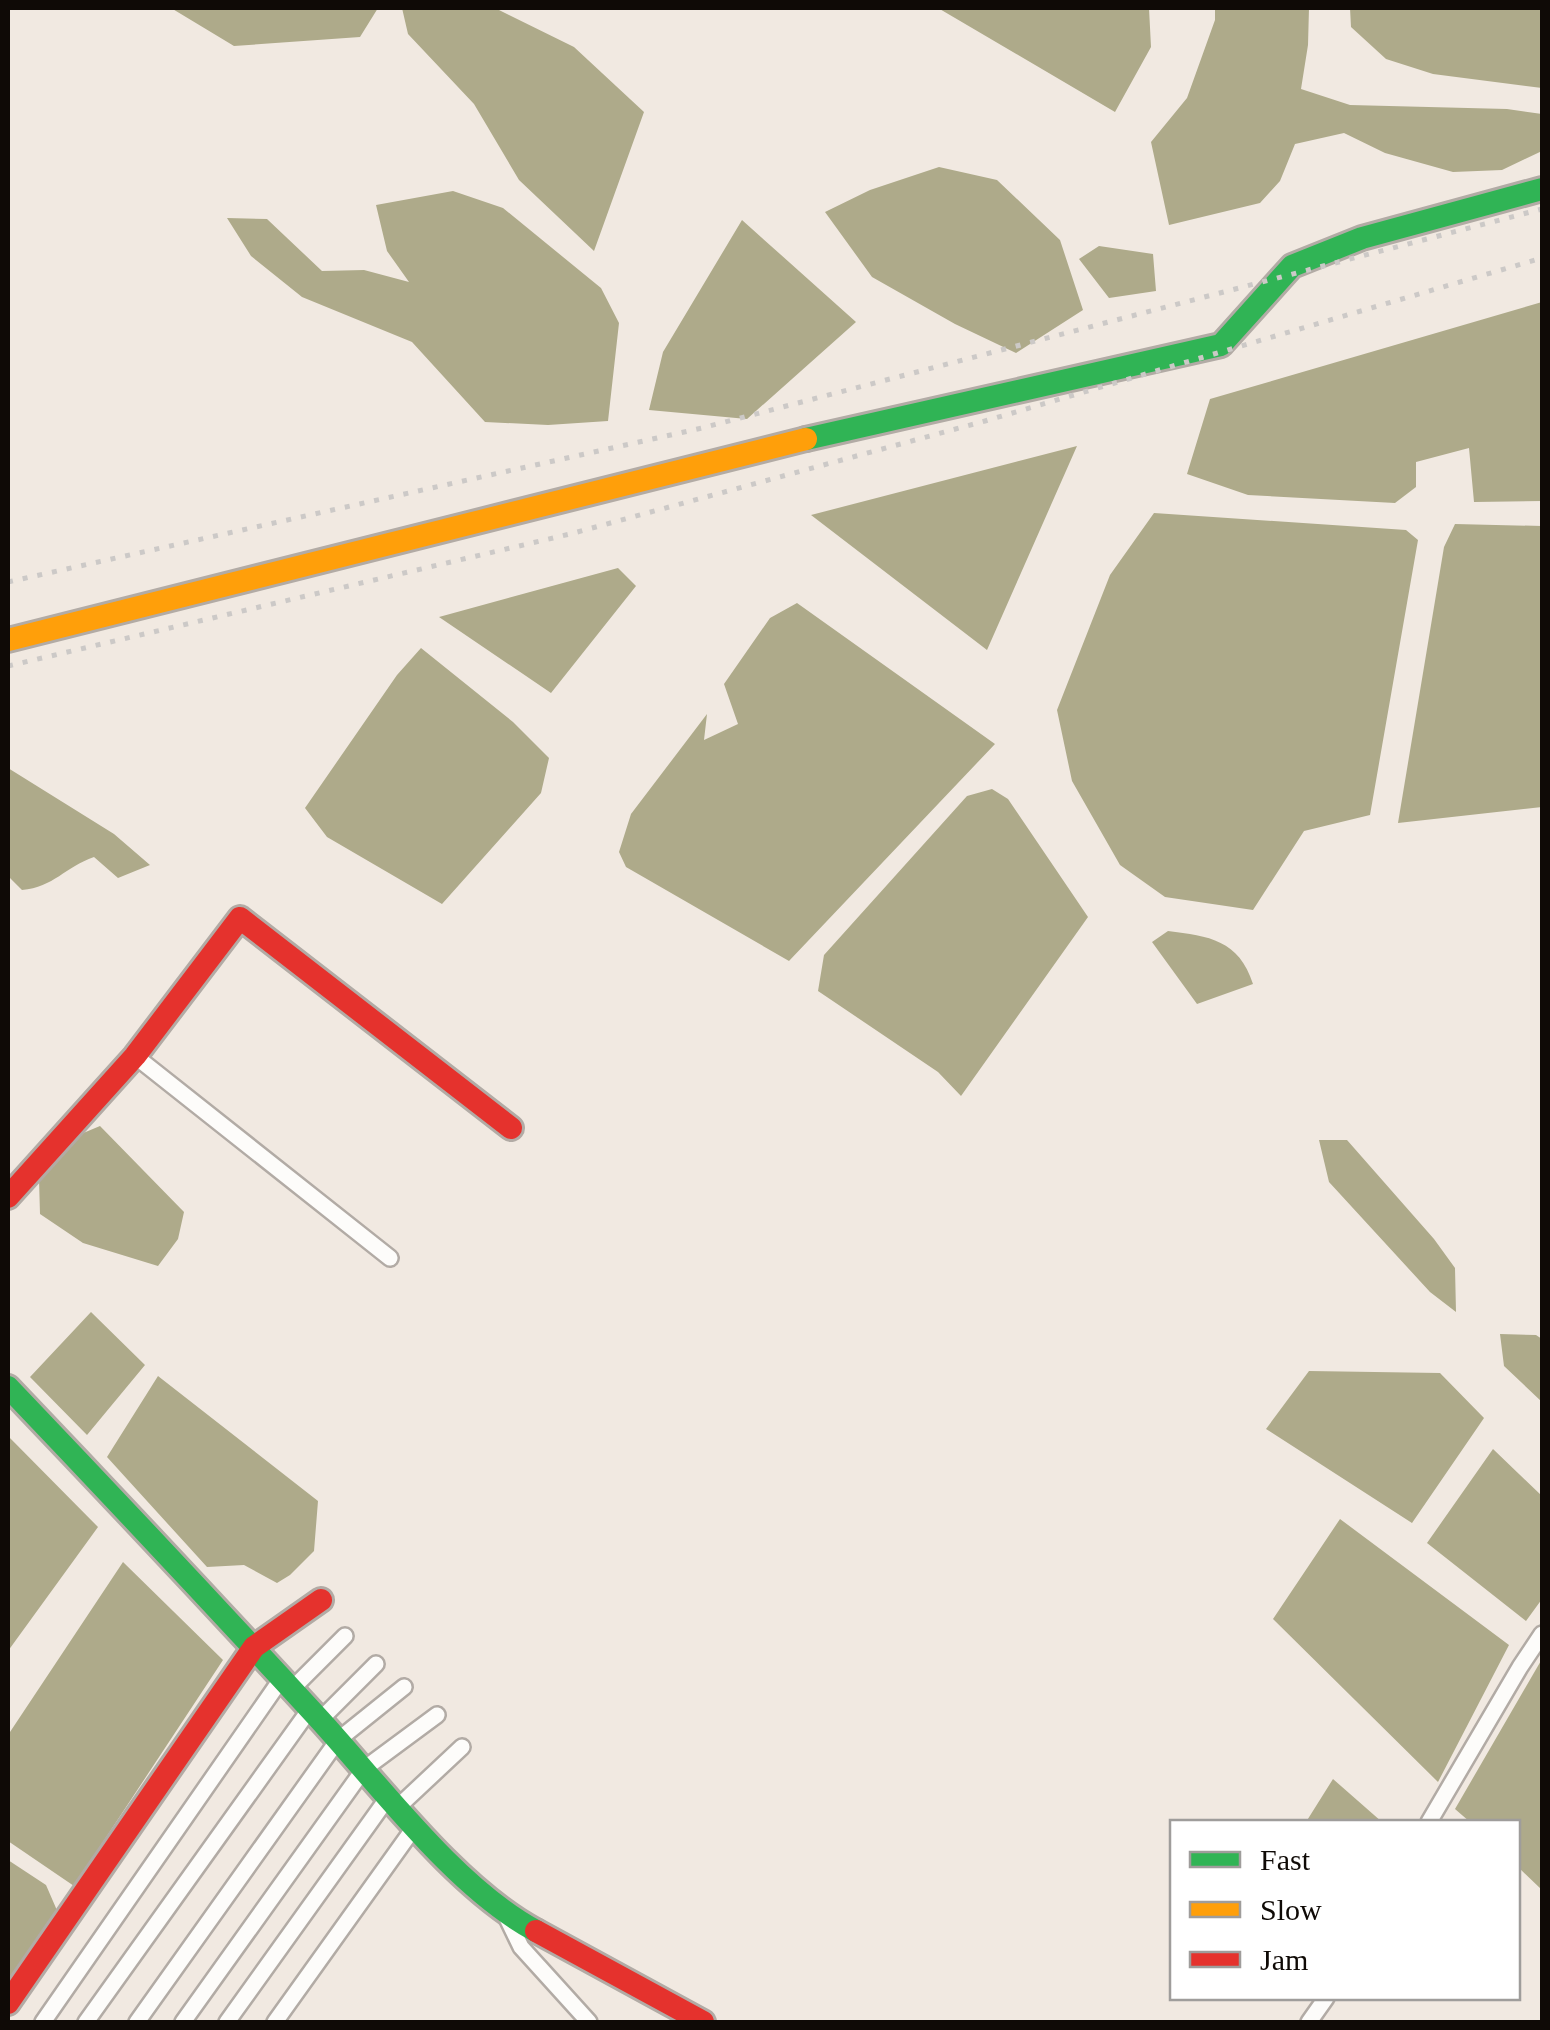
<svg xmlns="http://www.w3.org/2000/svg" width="1550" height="2030" font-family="'Times New Roman',serif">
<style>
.water{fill:#aeaa8a}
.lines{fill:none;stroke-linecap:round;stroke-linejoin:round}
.street-casing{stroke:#b2aba5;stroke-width:20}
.fast-casing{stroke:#b2aba5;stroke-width:28}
.slow-casing{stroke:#b2aba5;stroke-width:28}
.jam-casing{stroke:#b2aba5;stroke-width:28}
.street{stroke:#fdfcfa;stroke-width:15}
.fast{stroke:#30b455;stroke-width:22}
.slow{stroke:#ff9f0a;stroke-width:22}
.jam{stroke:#e5322d;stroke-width:22}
.rail{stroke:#ccc9c7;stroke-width:5;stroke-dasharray:5 10;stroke-linecap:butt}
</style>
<rect width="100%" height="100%" fill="#f1e9e1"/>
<path class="water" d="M171 8H378L360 37 234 46Z
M402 8H495L574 47 644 112 594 251 519 180 474 104 408 34Z
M938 8H1149L1151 47 1115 112Z
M1215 8H1309L1308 45 1301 89 1350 105 1507 109 1542 114V151L1502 170 1453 172 1385 153 1344 133 1295 144 1280 181 1260 203 1169 225 1151 142 1187 98 1215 20Z
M1350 8H1542V88L1433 74 1386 59 1351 27Z
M939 167 997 180 1060 240 1083 310 1016 353 955 324 872 277 825 212 870 190Z
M453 191 503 208 601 288 619 323 608 421 548 425 485 422 412 342 302 297 251 256 227 218 267 219 322 271 364 270 409 282 387 251 376 205Z
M742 220 856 322 747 419 649 410 663 352Z
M1099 246 1153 254 1156 291 1109 298 1079 259Z
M1542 302V501L1474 502 1469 448 1416 462V487L1395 503 1248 495 1187 474 1210 399Z
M1077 446 987 650 811 515Z
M1154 513 1406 530 1418 540 1370 815 1304 831 1253 910 1165 897 1120 865 1072 781 1057 710 1110 575Z
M1455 524 1542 526V807L1398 823 1444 547Z
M618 568 636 586 551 693 439 617Z
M797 603 995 744 789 961 626 867 619 852 631 814 707 714 704 740 738 724 724 684 770 618Z
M421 648 513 722 549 758 541 793 442 904 327 837 305 808 397 675Z
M8 768 114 834 150 865 118 878 94 857C65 867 54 887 22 890L8 876Z
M992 789 1008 799 1088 917 961 1096 938 1072 818 991 824 955 967 796Z
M1168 931C1209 936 1239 940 1253 984L1197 1004 1152 942Z
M100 1126 184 1212 178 1239 158 1266 83 1243 40 1214 39 1179 69 1139Z
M1319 1140H1347L1434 1239 1455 1268 1456 1312 1430 1292 1329 1182Z
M91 1312 145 1365 87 1435 30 1377Z
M1500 1334 1536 1335 1542 1339V1402L1504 1366Z
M1309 1371 1440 1373 1484 1418 1412 1523 1266 1429Z
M158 1376 318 1501 314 1551 290 1575 277 1583 244 1565 207 1567 107 1457Z
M8 1436 98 1527 8 1651Z
M1493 1449 1542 1496V1599L1526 1621 1427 1543Z
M1340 1519 1509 1645 1438 1782 1273 1619Z
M123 1562 223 1660 74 1886 8 1841V1735Z
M1542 1659V1890L1518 1867V1822H1470L1455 1809Z
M1333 1779 1382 1822H1306Z
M8 1860 46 1885 59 1915 8 1985Z"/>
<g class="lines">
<g class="street-casing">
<path id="street" d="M135 1056 390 1258
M292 1689 345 1636
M320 1720 376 1664
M398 1807 462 1747
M1429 1822 1520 1667 1542 1634
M506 1916 521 1947 589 2022
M43 2022 282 1678
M86 2022 310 1709
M137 2022 338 1740 404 1687
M183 2022 364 1769 437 1715
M227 2022 389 1796
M275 2022 416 1825
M1309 2022 1326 1998"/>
</g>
<g class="fast-casing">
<path id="fast" d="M806 439 1221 345 1292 266 1362 238 1542 189
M8 1387C113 1497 217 1608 320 1720 381 1787 457 1889 536 1931"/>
</g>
<g class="slow-casing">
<path id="slow" d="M8 640 806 439"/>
</g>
<g class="jam-casing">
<path id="jam" d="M8 1197 135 1056 240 918 511 1128
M536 1931 703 2022
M8 2003 254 1647 321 1600"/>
</g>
<use href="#street" class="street"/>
<use href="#fast" class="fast"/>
<use href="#slow" class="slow"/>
<use href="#jam" class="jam"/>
<path class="rail" d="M8 582 702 428 1542 209
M8 666 570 534 985 421 1542 258"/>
</g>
<rect width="1550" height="2030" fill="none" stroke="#0f0a06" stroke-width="20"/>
<rect x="1170" y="1820" width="350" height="180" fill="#ffffff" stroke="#9f9d9b" stroke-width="2.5"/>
<rect x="1190" y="1852" width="50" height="15" fill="#30b455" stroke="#9f9d9b" stroke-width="2.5"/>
<text x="1260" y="1870" font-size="30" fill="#0f0a06">Fast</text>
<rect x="1190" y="1902" width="50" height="15" fill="#ff9f0a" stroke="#9f9d9b" stroke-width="2.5"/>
<text x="1260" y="1920" font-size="30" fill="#0f0a06">Slow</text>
<rect x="1190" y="1952" width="50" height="15" fill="#e5322d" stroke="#9f9d9b" stroke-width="2.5"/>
<text x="1260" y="1970" font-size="30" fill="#0f0a06">Jam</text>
</svg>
